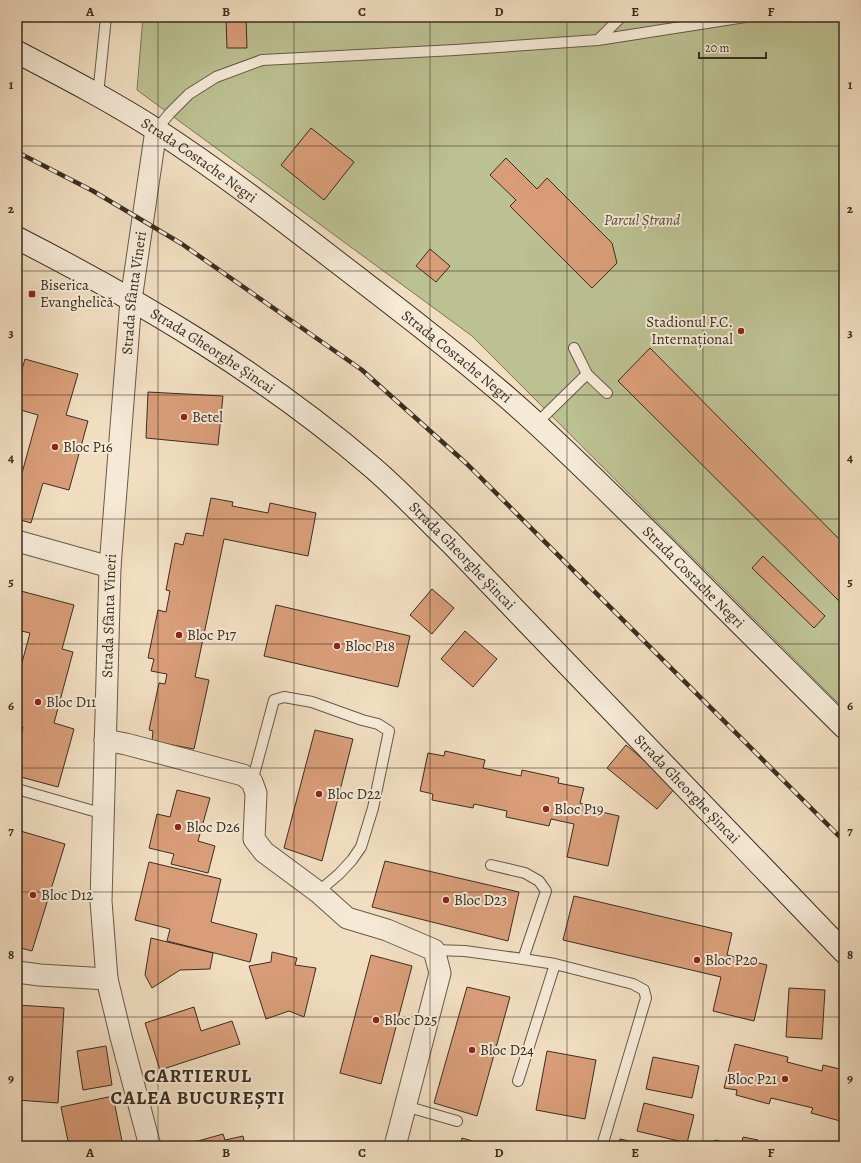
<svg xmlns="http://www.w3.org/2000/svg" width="861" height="1163" font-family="Alegreya,serif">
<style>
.green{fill:#bcc192;stroke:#7a785a}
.building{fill:#d99e79;stroke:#392e22}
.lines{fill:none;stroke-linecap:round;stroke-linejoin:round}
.service-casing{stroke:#675a4a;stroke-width:12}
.minor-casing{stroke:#675a4a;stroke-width:23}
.secondary-casing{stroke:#392e22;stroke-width:24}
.service{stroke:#f6ead7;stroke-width:10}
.minor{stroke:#f6ead7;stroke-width:21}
.secondary{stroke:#f6ead7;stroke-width:22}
.rail-casing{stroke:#392e22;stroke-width:4.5}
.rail{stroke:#f6ead7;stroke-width:3;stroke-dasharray:9;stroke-linecap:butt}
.grid{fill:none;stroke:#392e22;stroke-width:1;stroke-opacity:0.55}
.poi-dot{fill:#8f2418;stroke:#f6ead7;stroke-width:1.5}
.labels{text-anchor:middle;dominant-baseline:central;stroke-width:4;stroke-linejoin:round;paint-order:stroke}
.street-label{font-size:15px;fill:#392e22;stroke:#f6ead7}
.park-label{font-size:15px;font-style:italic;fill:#534b38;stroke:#f6ead7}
.poi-label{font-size:15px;fill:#392e22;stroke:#f6ead7;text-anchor:start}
.district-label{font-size:19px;font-weight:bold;letter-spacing:1px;fill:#392e22;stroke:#f6ead7}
.neatline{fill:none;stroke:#392e22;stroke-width:1.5}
.grid-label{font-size:13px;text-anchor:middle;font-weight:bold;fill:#392e22}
</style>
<rect width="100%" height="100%" fill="#f1dec1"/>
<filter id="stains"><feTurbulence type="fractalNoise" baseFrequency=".005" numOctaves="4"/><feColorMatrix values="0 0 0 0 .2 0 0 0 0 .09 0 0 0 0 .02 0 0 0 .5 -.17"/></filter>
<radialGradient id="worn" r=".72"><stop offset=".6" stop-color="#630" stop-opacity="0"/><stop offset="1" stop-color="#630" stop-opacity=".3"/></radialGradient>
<path class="green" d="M143 17H844V709L472 336 137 90Z"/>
<path class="building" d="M226 17H246L247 48H227Z
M311 128 354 162 324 200 281 165Z
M506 158 537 189 547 178 612 243 617 263 592 288 510 206 516 200 490 175Z
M430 249 450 266 436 282 416 266Z
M650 348 844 544V606L618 381Z
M25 359 78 374 66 415 88 421 69 490 43 483 31 523 17 519V472L22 473 38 415 17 409V386Z
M148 392 223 396 218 445 146 438Z
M211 498 233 502 232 506 268 513 270 503 316 513 308 556 224 539 195 677 209 680 194 749 152 741 153 731 149 730 159 683 165 684 167 674 151 671 154 659 148 658 158 610 166 612 170 591 166 590 175 543 183 545 186 533 203 536Z
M763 556 825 616 814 628 752 568Z
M432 589 454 608 432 634 410 615Z
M17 590 74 605 62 649 73 652 54 723 74 729 58 787 17 776V752L23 727 17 725V681L30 633 17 630Z
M276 605 410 636 398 687 264 656Z
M465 631 497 659 473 687 441 659Z
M315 730 353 739 322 861 284 848Z
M626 745 676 787 657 809 607 768Z
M445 751 485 760 483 768 521 776 522 770 559 778 558 783 584 788 580 803 594 806 593 810 619 816 608 866 567 857 574 824 551 819 549 826 506 817 507 811 474 804 473 808 432 800 433 794 420 791 428 753 444 756Z
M177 790 210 798 198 841 215 846 208 873 171 864 174 854 149 848 157 814 170 817Z
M17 830 65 844 32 951 17 947Z
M385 861 519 892 508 941 372 907Z
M149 862 221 879 211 922 257 934 250 962 167 941 170 929 135 920Z
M574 896 732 933 727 955 767 965 754 1021 713 1011 721 977 563 940Z
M151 938 213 953 210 969 180 970 152 988 145 975Z
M272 952 297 958 295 965 316 968 304 1017 289 1011 266 1019 249 966 271 962Z
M371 955 412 966 381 1084 340 1073Z
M467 987 510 997 477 1116 434 1103Z
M789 988 825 990 822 1039 786 1037Z
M17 1005 64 1008 58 1103 17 1100Z
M194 1007 201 1031 232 1021 240 1044 160 1070 145 1023Z
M735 1044 788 1057 787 1062 822 1071 823 1065 844 1070V1122L811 1113 813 1108 771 1098 769 1104 736 1095 737 1090 724 1088Z
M106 1046 112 1085 83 1090 77 1051Z
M547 1051 596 1060 585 1119 536 1110Z
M653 1057 699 1066 692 1098 646 1089Z
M113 1096 123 1146H69L61 1107Z
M644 1103 694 1115 687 1143 637 1131Z
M223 1134 225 1140 243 1136 245 1146H180Z
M743 1137 758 1140 756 1146H741Z
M462 1138 490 1146H460Z
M620 1139 652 1146H618Z
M715 1140 734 1144V1146H714Z"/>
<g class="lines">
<g class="service-casing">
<path id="service" d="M598 40 621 17
M98 95 106 17
M156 130 170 113 189 94 216 77 262 60 455 50 598 40 745 17
M587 374 607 393
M536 424 587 374 574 348
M252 782 274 700 284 697 312 702 362 720 378 724 389 731 373 808 361 847 352 860 339 874 318 892
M17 789 104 814
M434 950 465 951 523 959 546 891 539 881 525 873 491 865
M523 959 555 964 633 984 644 990 646 998 602 1146
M518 1081 555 964
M405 1106 457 1121"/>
</g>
<g class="minor-casing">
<g id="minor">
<path d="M17 541 110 567"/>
<path d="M105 740 126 744 243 775 252 782 256 793 254 839 264 852 318 892 347 918 387 930 434 950 440 973 395 1146"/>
<path d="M17 972 40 975 107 979"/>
<path id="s1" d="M150 1146 121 1037 107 979 101 901 110 567 131 300 156 130"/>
</g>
</g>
<g class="secondary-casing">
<g id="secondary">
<path id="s2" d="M17 52C65 77 113 102 158 131 218 170 275 214 332 258 392 304 452 350 509 399 563 446 614 498 665 548 724 608 784 667 844 727"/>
<path id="s3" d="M17 238C142 302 265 375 372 467 399 490 424 517 450 542L844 952"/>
</g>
</g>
<use href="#service" class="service"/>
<use href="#minor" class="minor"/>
<use href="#secondary" class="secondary"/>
<g class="rail-casing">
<path id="rail" d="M17 152 93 191 182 244 362 370 467 464 844 841"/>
</g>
<use href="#rail" class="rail"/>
</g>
<path class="grid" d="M158 17V1146M294 17V1146M430 17V1146M567 17V1146M703 17V1146M17 146H844M17 271H844M17 395H844M17 519H844M17 644H844M17 768H844M17 892H844M17 1017H844"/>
<g class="poi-dot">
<rect x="28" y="290" width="8" height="8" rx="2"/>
<circle cx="741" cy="331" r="4"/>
<circle cx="184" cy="417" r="4"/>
<circle cx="55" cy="447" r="4"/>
<circle cx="179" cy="635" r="4"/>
<circle cx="337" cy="646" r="4"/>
<circle cx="38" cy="702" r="4"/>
<circle cx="319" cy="794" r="4"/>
<circle cx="546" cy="809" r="4"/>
<circle cx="178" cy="827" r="4"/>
<circle cx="33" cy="895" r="4"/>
<circle cx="446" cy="900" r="4"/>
<circle cx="697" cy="960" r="4"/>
<circle cx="376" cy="1020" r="4"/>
<circle cx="472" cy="1050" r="4"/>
<circle cx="785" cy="1079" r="4"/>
</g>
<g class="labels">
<g class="street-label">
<text stroke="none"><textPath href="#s2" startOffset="212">Strada Costache Negri</textPath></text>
<text stroke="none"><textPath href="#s1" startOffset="860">Strada Sfânta Vineri</textPath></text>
<text stroke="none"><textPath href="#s3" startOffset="226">Strada Gheorghe Șincai</textPath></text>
<text stroke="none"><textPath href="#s2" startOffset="536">Strada Costache Negri</textPath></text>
<text stroke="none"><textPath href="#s3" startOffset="550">Strada Gheorghe Șincai</textPath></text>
<text stroke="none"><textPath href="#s2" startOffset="860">Strada Costache Negri</textPath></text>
<text stroke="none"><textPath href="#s1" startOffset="536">Strada Sfânta Vineri</textPath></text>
<text stroke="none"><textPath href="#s3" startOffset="874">Strada Gheorghe Șincai</textPath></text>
</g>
<g class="park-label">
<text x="642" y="220">Parcul Ștrand</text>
</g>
<g class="poi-label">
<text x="40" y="285">Biserica<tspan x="40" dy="17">Evanghelică</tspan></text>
<text x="733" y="322" text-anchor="end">Stadionul F.C.<tspan x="733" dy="17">Internațional</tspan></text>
<text x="192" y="417">Betel</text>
<text x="63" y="447">Bloc P16</text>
<text x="187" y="635">Bloc P17</text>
<text x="345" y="646">Bloc P18</text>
<text x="46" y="702">Bloc D11</text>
<text x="327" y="794">Bloc D22</text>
<text x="554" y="809">Bloc P19</text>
<text x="186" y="827">Bloc D26</text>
<text x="41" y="895">Bloc D12</text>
<text x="454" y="900">Bloc D23</text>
<text x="705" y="960">Bloc P20</text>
<text x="384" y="1020">Bloc D25</text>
<text x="480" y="1050">Bloc D24</text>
<text x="777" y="1079" text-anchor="end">Bloc P21</text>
</g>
<g class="district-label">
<text x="198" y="1076">CARTIERUL<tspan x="198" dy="22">CALEA BUCUREȘTI</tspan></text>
</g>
</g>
<rect width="861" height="1163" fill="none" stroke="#f1dec1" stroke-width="44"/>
<path d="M699 52v6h67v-6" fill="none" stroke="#392e22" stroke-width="2"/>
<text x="705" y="52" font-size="12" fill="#392e22" stroke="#f6ead7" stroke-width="3" paint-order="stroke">20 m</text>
<rect x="22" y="22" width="817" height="1119" class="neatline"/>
<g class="grid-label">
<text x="90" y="16">A</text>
<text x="226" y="16">B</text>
<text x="362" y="16">C</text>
<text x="499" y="16">D</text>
<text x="635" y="16">E</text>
<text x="771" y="16">F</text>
<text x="11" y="89">1</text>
<text x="850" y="89">1</text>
<text x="11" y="213">2</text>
<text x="850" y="213">2</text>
<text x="11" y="337">3</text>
<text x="850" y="337">3</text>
<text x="11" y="462">4</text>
<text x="850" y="462">4</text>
<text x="11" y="586">5</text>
<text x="850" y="586">5</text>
<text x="11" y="710">6</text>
<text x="850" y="710">6</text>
<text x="11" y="835">7</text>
<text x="850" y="835">7</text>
<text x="11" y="959">8</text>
<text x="850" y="959">8</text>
<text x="11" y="1083">9</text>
<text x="850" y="1083">9</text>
<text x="90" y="1157">A</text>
<text x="226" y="1157">B</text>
<text x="362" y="1157">C</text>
<text x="499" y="1157">D</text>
<text x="635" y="1157">E</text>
<text x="771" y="1157">F</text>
</g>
<rect width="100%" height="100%" filter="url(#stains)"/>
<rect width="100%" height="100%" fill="url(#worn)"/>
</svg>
